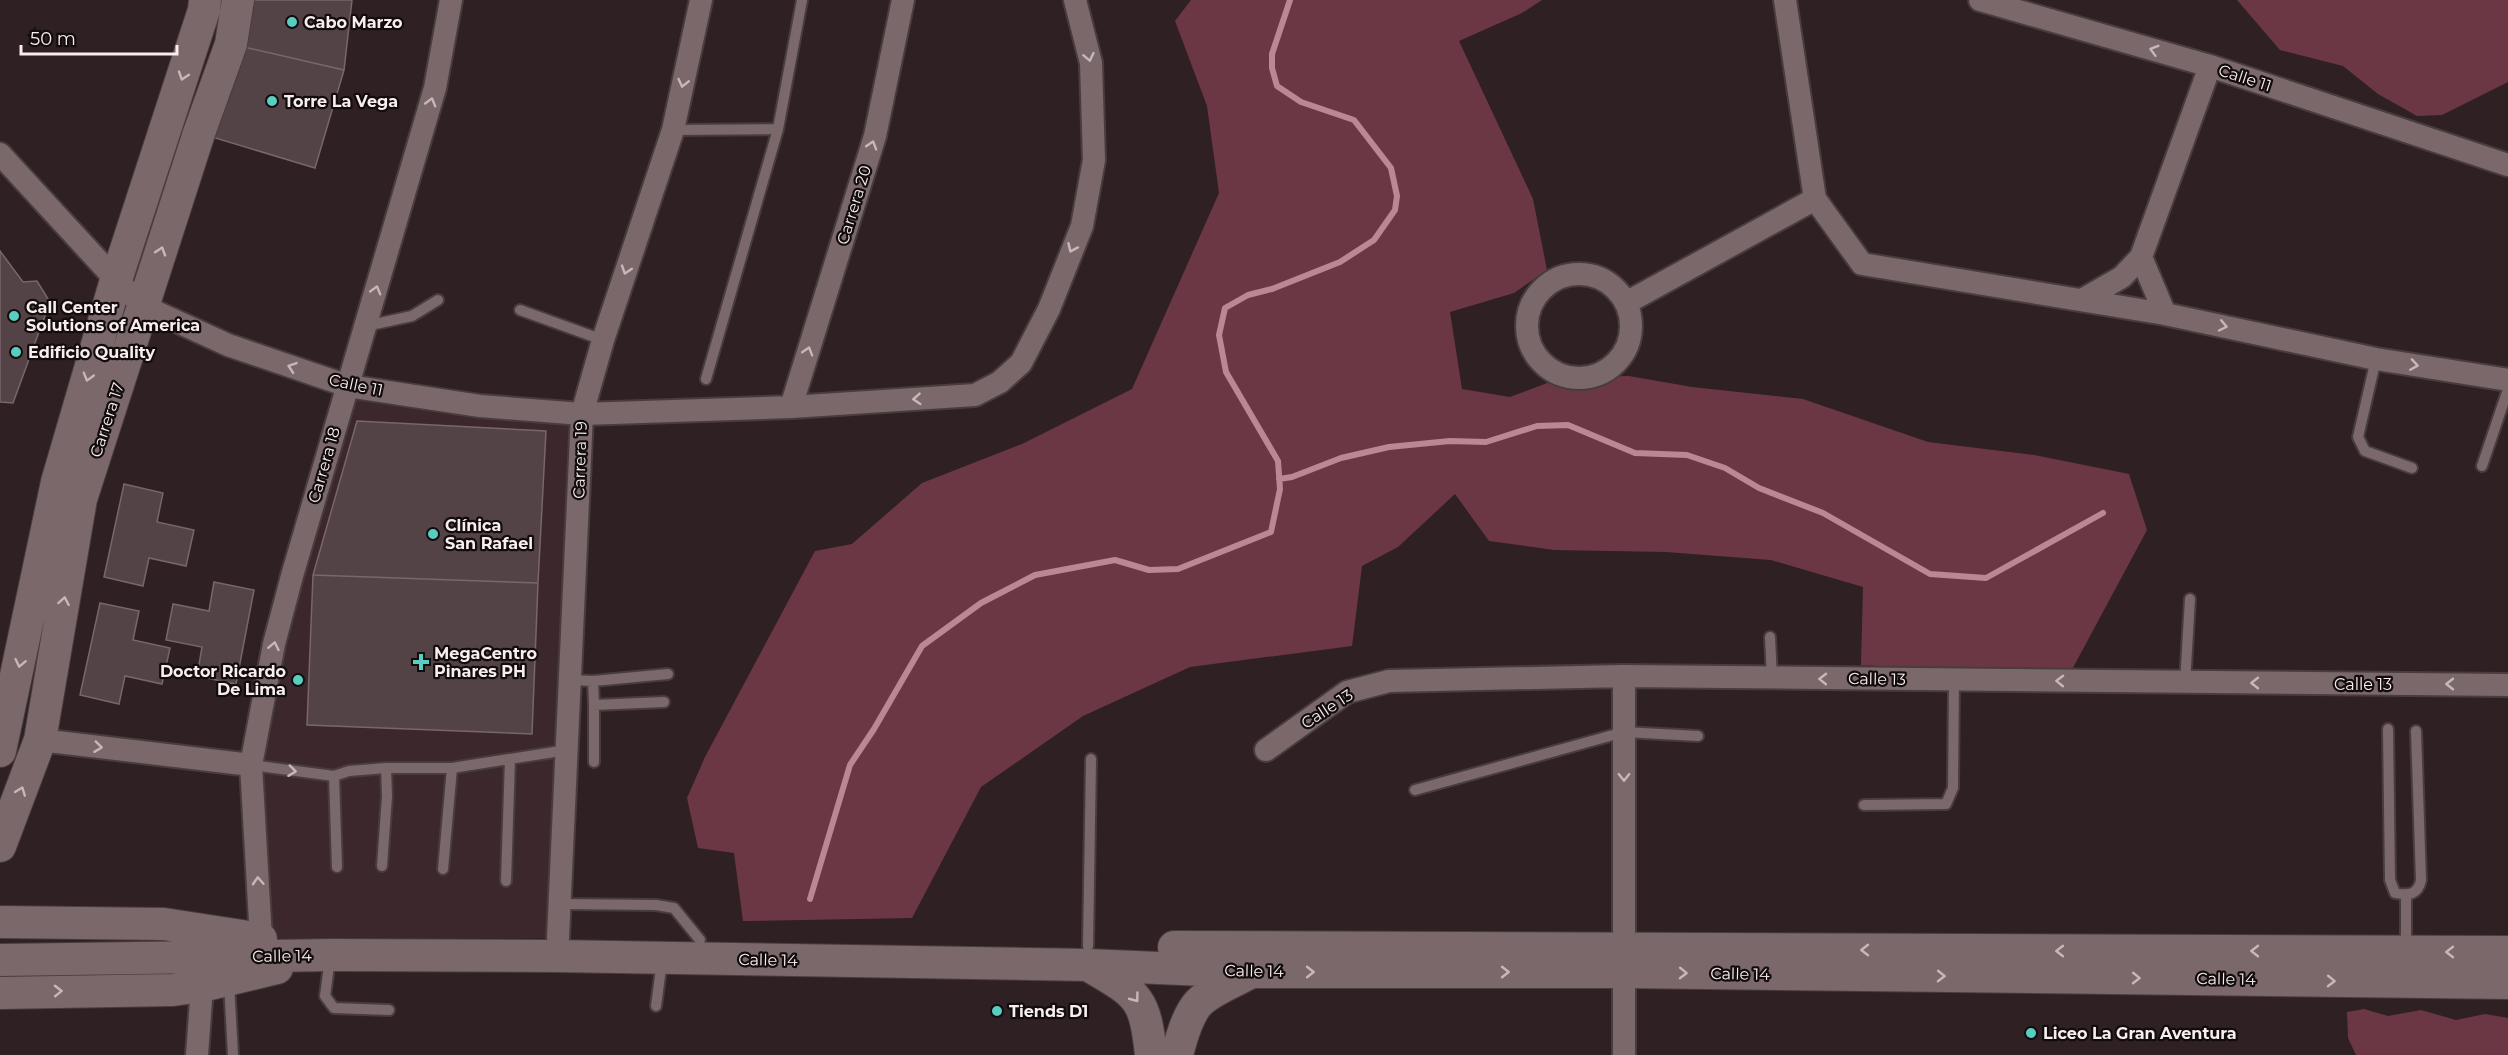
<svg xmlns="http://www.w3.org/2000/svg" width="2508" height="1055" font-family="Montserrat,sans-serif">
<style>
.built{fill:#3c272c}
.green{fill:#6c3745}
.lines{fill:none;stroke-linecap:round;stroke-linejoin:round}
.stream{stroke:#b98893;stroke-width:6}
.building{fill:#544346;stroke:#78666a;stroke-width:1.5}
.service-casing{stroke:#483c3f;stroke-width:14}
.minor-casing{stroke:#483c3f;stroke-width:26}
.secondary-casing{stroke:#483c3f;stroke-width:34}
.service{stroke:#7a686b;stroke-width:10}
.minor{stroke:#7a686b;stroke-width:22}
.secondary{stroke:#7a686b;stroke-width:32}
.oneway{stroke:#c6b8ba}
.poi-dot{fill:#58cec0;stroke:#120c0d;stroke-width:2}
.labels{text-anchor:middle;dominant-baseline:central;stroke-width:4.5;stroke-linejoin:round;paint-order:stroke}
.poi-label{font-size:16px;font-weight:bold;fill:#f8edef;stroke:#120c0d;text-anchor:start}
.street-label{font-size:16px;fill:#f8edef;stroke:#120c0d}
</style>
<rect width="100%" height="100%" fill="#2f2023"/>
<path class="built" d="M348 386 582 414 558 938 261 939 251 765Z"/>
<path class="green" d="M1191 0H1542L1522 13 1459 41 1533 199 1547 270 1514 293 1450 312 1462 389 1510 397 1563 377 1629 376 1692 387 1803 399 1928 442 2034 455 2129 474 2147 530 2068 677 1861 665 1863 587 1771 560 1666 552 1554 550 1489 541 1455 494 1398 547 1362 566 1352 646 1190 667 1083 716 981 787 912 918 743 921 734 853 698 848 687 798 705 757 815 551 852 544 922 483 1022 444 1132 389 1219 193 1207 106 1175 21Z
M2237 0H2508V82L2442 115 2417 116 2378 94 2343 66 2280 50Z
M2364 1009 2388 1016 2421 1010 2456 1020 2485 1014 2508 1018V1055H2356L2348 1038 2347 1012Z"/>
<g class="lines">
<path class="stream" d="M1279 479 1292 477 1341 458 1389 447 1450 441 1486 442 1537 426 1568 425 1635 453 1687 455 1725 468 1759 488 1823 513 1930 574 1986 578 2103 513
M810 899 850 765 874 729 922 646 981 603 1035 575 1115 560 1149 570 1178 569 1271 532 1280 489 1278 461 1226 372 1219 335 1225 308 1248 295 1272 289 1340 262 1374 240 1395 210 1397 196 1391 168 1354 120 1301 102 1277 86 1272 68V54L1290 0"/>
</g>
<path class="building" d="M238 0H352L344 70 231 44Z
M231 44 344 70 315 168 199 133Z
M0 251 23 282 37 281 50 302 13 403 0 402Z
M357 421 546 431 538 583 313 575Z
M124 484 163 493 157 522 194 530 186 566 149 558 143 586 104 577Z
M313 575 538 583 532 734 307 725Z
M214 582 254 590 236 684 197 676 202 647 166 640 173 604 209 611Z
M100 603 139 611 133 640 170 648 162 684 125 676 119 704 80 695Z"/>
<g class="lines">
<g class="service-casing">
<path id="service" d="M673 130 778 129
M520 310 603 340
M366 326 412 316 438 300
M2376 359 2358 437 2365 451 2412 468
M706 379 778 129 802 0
M2482 466 2508 389
M1770 637 1772 678
M571 680 593 681 668 674
M593 681 594 705 664 702
M2185 683 2190 599
M2388 729 2390 880 2395 893C2408 896 2418 895 2421 880L2416 731
M594 762V705
M251 765 334 776 349 771 386 768H452L567 750
M334 776 337 867
M1415 790 1624 732 1698 736
M1864 805 1946 804 1953 788 1954 680
M382 866 387 796 386 768
M443 869 452 768
M506 881 510 759
M2406 896V949
M560 904 656 905 674 908 700 940
M1088 946 1091 759
M330 958 325 996 334 1008 389 1010
M229 983 233 1055
M656 1006 662 961"/>
</g>
<g class="minor-casing">
<path id="minor" d="M1785 0 1815 199 1862 264 2165 314 2376 359 2508 380
M1980 0 2210 66 2508 165
M0 154 116 280 143 306 228 345 348 386 480 406 582 414 791 407 975 395 1000 382 1021 363 1049 309 1082 226 1094 160 1091 63 1075 0
M2141 257 2165 314
M1527 326a52 52 0 1 1 104 0a52 52 0 1 1-104 0Z
M2082 300 2122 277 2141 257 2210 66
M1626 303 1815 199
M791 407 875 136 903 0
M40 740 251 765
M1266 750 1347 692 1389 681 1624 676 2508 685
M558 938 582 414 603 340 673 130 701 0
M261 939 251 765 274 644 292 576 435 88 451 0
M197 1055 202 986
M1624 1055V676"/>
</g>
<g class="secondary-casing">
<path id="secondary" d="M0 751 57 482 116 280 204 10 205 0
M0 846 40 740 81 499 199 133 231 44 238 0
M0 922 164 924 261 939
M1174 947 2508 952
M0 960 331 955 556 956 1088 965 1252 972H1625L2508 983
M1091 967C1139 995 1145 998 1151 1055
M0 993 173 990 202 986 277 968
M1177 1055C1181 1039 1186 1020 1196 1006 1205 993 1237 980 1252 972"/>
</g>
<use href="#service" class="service"/>
<use href="#minor" class="minor"/>
<use href="#secondary" class="secondary"/>
</g>
<defs><path id="oneway-chevron" d="M-2-3.5L2.5 0L-2 3.5" fill="none" stroke-width="1.6" stroke-linecap="round" stroke-linejoin="round" transform="scale(1.5)"/></defs>
<g class="oneway">
<use href="#oneway-chevron" transform="translate(2154 50) rotate(-164)"/>
<use href="#oneway-chevron" transform="translate(1089 57) rotate(78)"/>
<use href="#oneway-chevron" transform="translate(183 76) rotate(108)"/>
<use href="#oneway-chevron" transform="translate(683 83) rotate(103)"/>
<use href="#oneway-chevron" transform="translate(431 102) rotate(-74)"/>
<use href="#oneway-chevron" transform="translate(872 145) rotate(-73)"/>
<use href="#oneway-chevron" transform="translate(1072 248) rotate(114)"/>
<use href="#oneway-chevron" transform="translate(161 251) rotate(-72)"/>
<use href="#oneway-chevron" transform="translate(626 270) rotate(108)"/>
<use href="#oneway-chevron" transform="translate(376 290) rotate(-74)"/>
<use href="#oneway-chevron" transform="translate(2223 326) rotate(12)"/>
<use href="#oneway-chevron" transform="translate(808 351) rotate(-73)"/>
<use href="#oneway-chevron" transform="translate(2414 365) rotate(9)"/>
<use href="#oneway-chevron" transform="translate(292 367) rotate(-161)"/>
<use href="#oneway-chevron" transform="translate(88 377) rotate(106)"/>
<use href="#oneway-chevron" transform="translate(917 399) rotate(176)"/>
<use href="#oneway-chevron" transform="translate(64 601) rotate(-80)"/>
<use href="#oneway-chevron" transform="translate(274 646) rotate(-78)"/>
<use href="#oneway-chevron" transform="translate(20 663) rotate(102)"/>
<use href="#oneway-chevron" transform="translate(1823 679) rotate(-179)"/>
<use href="#oneway-chevron" transform="translate(2060 681) rotate(-179)"/>
<use href="#oneway-chevron" transform="translate(2255 683) rotate(-180)"/>
<use href="#oneway-chevron" transform="translate(2450 684) rotate(-180)"/>
<use href="#oneway-chevron" transform="translate(98 747) rotate(7)"/>
<use href="#oneway-chevron" transform="translate(292 771) rotate(7)"/>
<use href="#oneway-chevron" transform="translate(1624 777) rotate(90)"/>
<use href="#oneway-chevron" transform="translate(21 791) rotate(-69)"/>
<use href="#oneway-chevron" transform="translate(258 881) rotate(-93)"/>
<use href="#oneway-chevron" transform="translate(1865 950) rotate(-180)"/>
<use href="#oneway-chevron" transform="translate(2060 951) rotate(-180)"/>
<use href="#oneway-chevron" transform="translate(2255 951) rotate(-180)"/>
<use href="#oneway-chevron" transform="translate(2450 952) rotate(-180)"/>
<use href="#oneway-chevron" transform="translate(1310 972)"/>
<use href="#oneway-chevron" transform="translate(1505 972)"/>
<use href="#oneway-chevron" transform="translate(1683 973) rotate(1)"/>
<use href="#oneway-chevron" transform="translate(1941 976) rotate(1)"/>
<use href="#oneway-chevron" transform="translate(2136 978) rotate(1)"/>
<use href="#oneway-chevron" transform="translate(2331 981) rotate(1)"/>
<use href="#oneway-chevron" transform="translate(58 991) rotate(-1)"/>
<use href="#oneway-chevron" transform="translate(1135 998) rotate(53)"/>
</g>
<g class="poi-dot">
<circle cx="292" cy="22" r="6"/>
<circle cx="272" cy="101" r="6"/>
<circle cx="14" cy="316" r="6"/>
<circle cx="16" cy="352" r="6"/>
<circle cx="433" cy="534" r="6"/>
<path d="M418 653h6v6h6v6h-6v6h-6v-6h-6v-6h6z"/>
<circle cx="298" cy="680" r="6"/>
<circle cx="997" cy="1011" r="6"/>
<circle cx="2031" cy="1033" r="6"/>
</g>
<g class="labels">
<g class="poi-label">
<text x="304" y="22">Cabo Marzo</text>
<text x="284" y="101">Torre La Vega</text>
<text x="26" y="307">Call Center<tspan x="26" dy="18">Solutions of America</tspan></text>
<text x="28" y="352">Edificio Quality</text>
<text x="445" y="525">Clínica<tspan x="445" dy="18">San Rafael</tspan></text>
<text x="434" y="653">MegaCentro<tspan x="434" dy="18">Pinares PH</tspan></text>
<text x="286" y="671" text-anchor="end">Doctor Ricardo<tspan x="286" dy="18">De Lima</tspan></text>
<text x="1009" y="1011">Tiends D1</text>
<text x="2043" y="1033">Liceo La Gran Aventura</text>
</g>
<g class="street-label">
<text transform="translate(2245 78) rotate(18)">Calle 11</text>
<text transform="translate(854 205) rotate(-73)">Carrera 20</text>
<text transform="translate(356 385) rotate(12)">Calle 11</text>
<text transform="translate(107 420) rotate(-72)">Carrera 17</text>
<text transform="translate(580 460) rotate(-88)">Carrera 19</text>
<text transform="translate(324 465) rotate(-74)">Carrera 18</text>
<text transform="translate(1877 679) rotate(1)">Calle 13</text>
<text x="2363" y="684">Calle 13</text>
<text transform="translate(1327 709) rotate(-33)">Calle 13</text>
<text transform="translate(282 956) rotate(-1)">Calle 14</text>
<text transform="translate(768 960) rotate(1)">Calle 14</text>
<text transform="translate(1254 971) rotate(1)">Calle 14</text>
<text transform="translate(1740 974) rotate(1)">Calle 14</text>
<text transform="translate(2226 979) rotate(1)">Calle 14</text>
</g>
</g>
<path d="M21 45v9h156v-9" fill="none" stroke="#f8edef" stroke-width="3"/>
<text x="30" y="45" font-size="18" fill="#f8edef" stroke="#120c0d" stroke-width="4.5" paint-order="stroke">50 m</text>
</svg>
